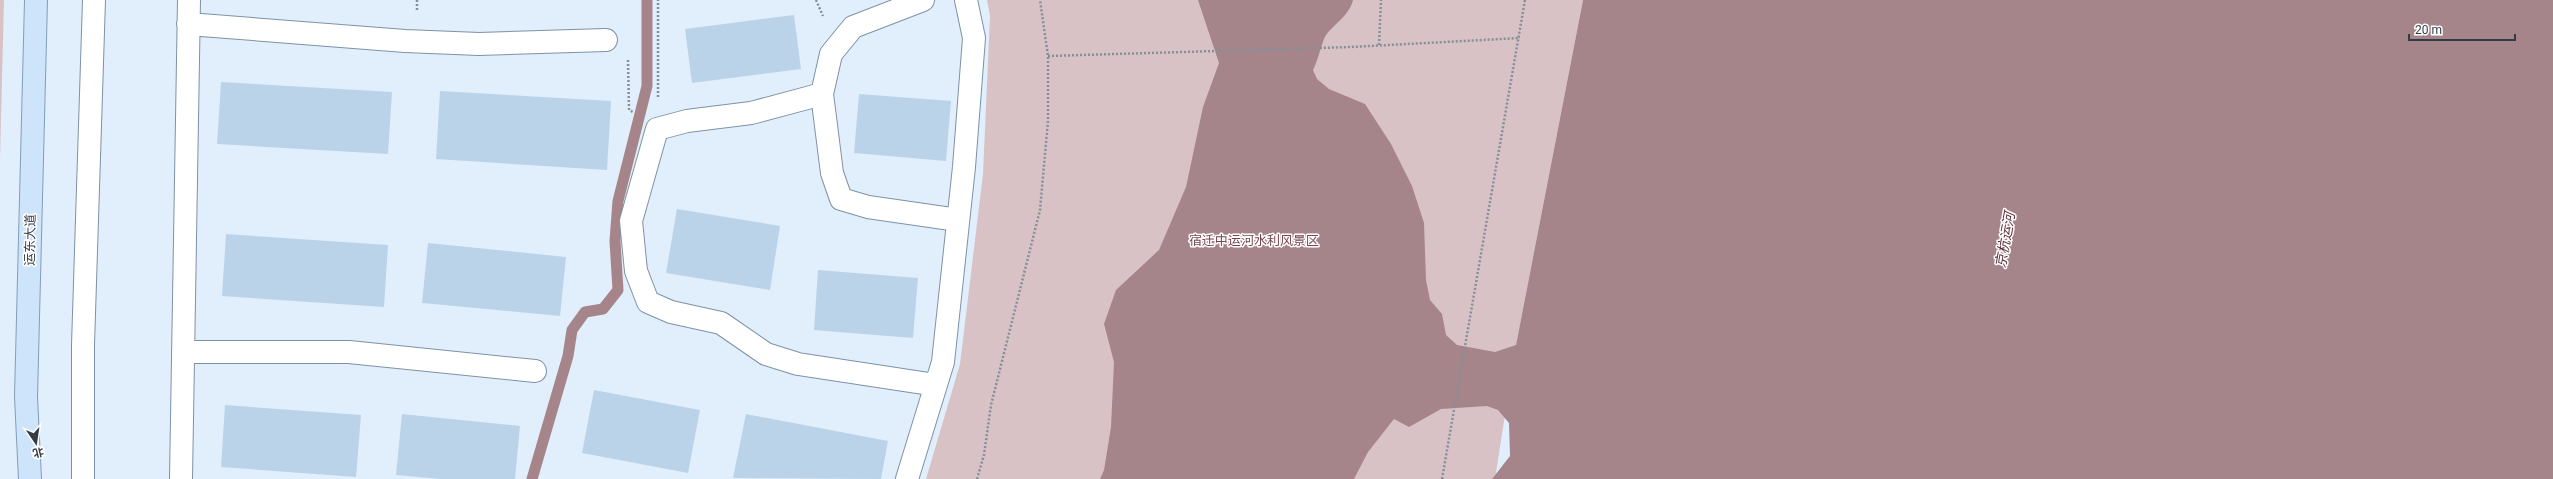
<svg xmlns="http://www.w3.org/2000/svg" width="2553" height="479" font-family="Roboto,'Noto Sans SC',sans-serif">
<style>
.green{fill:#d9c2c5}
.water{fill:#a6858a}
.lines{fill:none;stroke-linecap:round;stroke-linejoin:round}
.stream{stroke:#a6858a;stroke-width:11}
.building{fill:#bad3e9}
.minor-casing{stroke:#7d92a6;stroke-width:24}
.major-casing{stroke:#819eb8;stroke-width:24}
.path{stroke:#838f99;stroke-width:2.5;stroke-dasharray:2 2;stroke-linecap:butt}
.minor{stroke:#fff;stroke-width:22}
.major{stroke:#cde4fa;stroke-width:22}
.labels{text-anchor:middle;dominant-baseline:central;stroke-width:3;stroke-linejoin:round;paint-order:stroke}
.street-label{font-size:13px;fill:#333c44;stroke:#fff}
.park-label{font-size:13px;fill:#78454e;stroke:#fff}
.water-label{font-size:14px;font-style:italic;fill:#5f2f39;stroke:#fff}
</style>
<rect width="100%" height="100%" fill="#e1effc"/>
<path class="green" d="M0 0H4L0 159Z
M987 0H1583L1516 345 1495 479H926L960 364 983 174 990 16Z"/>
<path class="water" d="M1198 0H1353C1349 16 1335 23 1326 35 1322 41 1318 61 1313 70L1317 79 1329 89 1365 104 1391 144 1412 186 1424 223 1426 280 1430 300 1442 314 1446 335 1457 345 1495 352 1516 345 1583 0H2553V479H1492L1510 456 1509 423 1498 410 1487 406 1441 409 1409 427 1394 419 1368 452 1354 479H1100L1104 470 1111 427 1114 362 1104 324 1116 290 1159 250 1186 187 1203 107 1219 63Z"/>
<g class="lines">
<path class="stream" d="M532 479 568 356 572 330 585 312 603 309 618 290 615 241 618 201 647 86V0"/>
</g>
<path class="building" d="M794 15 801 69 692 83 685 29Z
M221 82 392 92 388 154 217 144Z
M440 91 611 101 607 170 436 159Z
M859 94 951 101 946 161 854 153Z
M677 209 780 226 770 290 666 273Z
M226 234 388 245 384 307 222 296Z
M428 243 566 257 560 316 422 303Z
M818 270 918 278 913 338 814 330Z
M594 390 700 410 688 473 582 453Z
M225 405 361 415 356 477 221 467Z
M402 414 520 426 515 479H440L396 475Z
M746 414 888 441 881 479 733 478Z"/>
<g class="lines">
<g class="minor-casing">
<path id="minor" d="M923 0 853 27 831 54 822 94 832 173 841 199 868 207 958 220
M188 24 405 41 479 44 606 40
M822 94 751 113 687 121 657 129 631 221 636 271 648 302 671 312 721 323 766 354 798 364 936 385
M183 352H349L535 371
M83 479V345L94 0
M181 479 189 0
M907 479 943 362 964 167 974 38 966 0"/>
</g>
<g class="major-casing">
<path id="major" d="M30 479 26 397 36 0"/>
</g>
<path class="path" d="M417 0V11
M816 0 823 16
M1379 45 1381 0
M1048 56 1351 47 1520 38
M628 60 629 110 633 112
M658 97V0
M977 479 984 455 991 405 1040 210 1048 121V56L1040 0
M1442 479 1525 0"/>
<use href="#minor" class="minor"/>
<use href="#major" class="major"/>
</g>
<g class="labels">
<g class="street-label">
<text transform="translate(30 240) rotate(-89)">运东大道</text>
</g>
<g class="park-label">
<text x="1254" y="240">宿迁中运河水利风景区</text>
</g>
<g class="water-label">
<text transform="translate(2005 240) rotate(-80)">京杭运河</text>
</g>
</g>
<g transform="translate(36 443) rotate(167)" stroke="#ffffff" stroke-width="3" paint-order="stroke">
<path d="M0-3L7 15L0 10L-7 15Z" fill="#333c44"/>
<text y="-6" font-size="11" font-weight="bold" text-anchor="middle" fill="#333c44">北</text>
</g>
<path d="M2409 34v6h106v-6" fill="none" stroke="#333c44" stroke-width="2"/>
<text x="2415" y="34" font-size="12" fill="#333c44" stroke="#ffffff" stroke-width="3" paint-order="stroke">20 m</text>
</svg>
